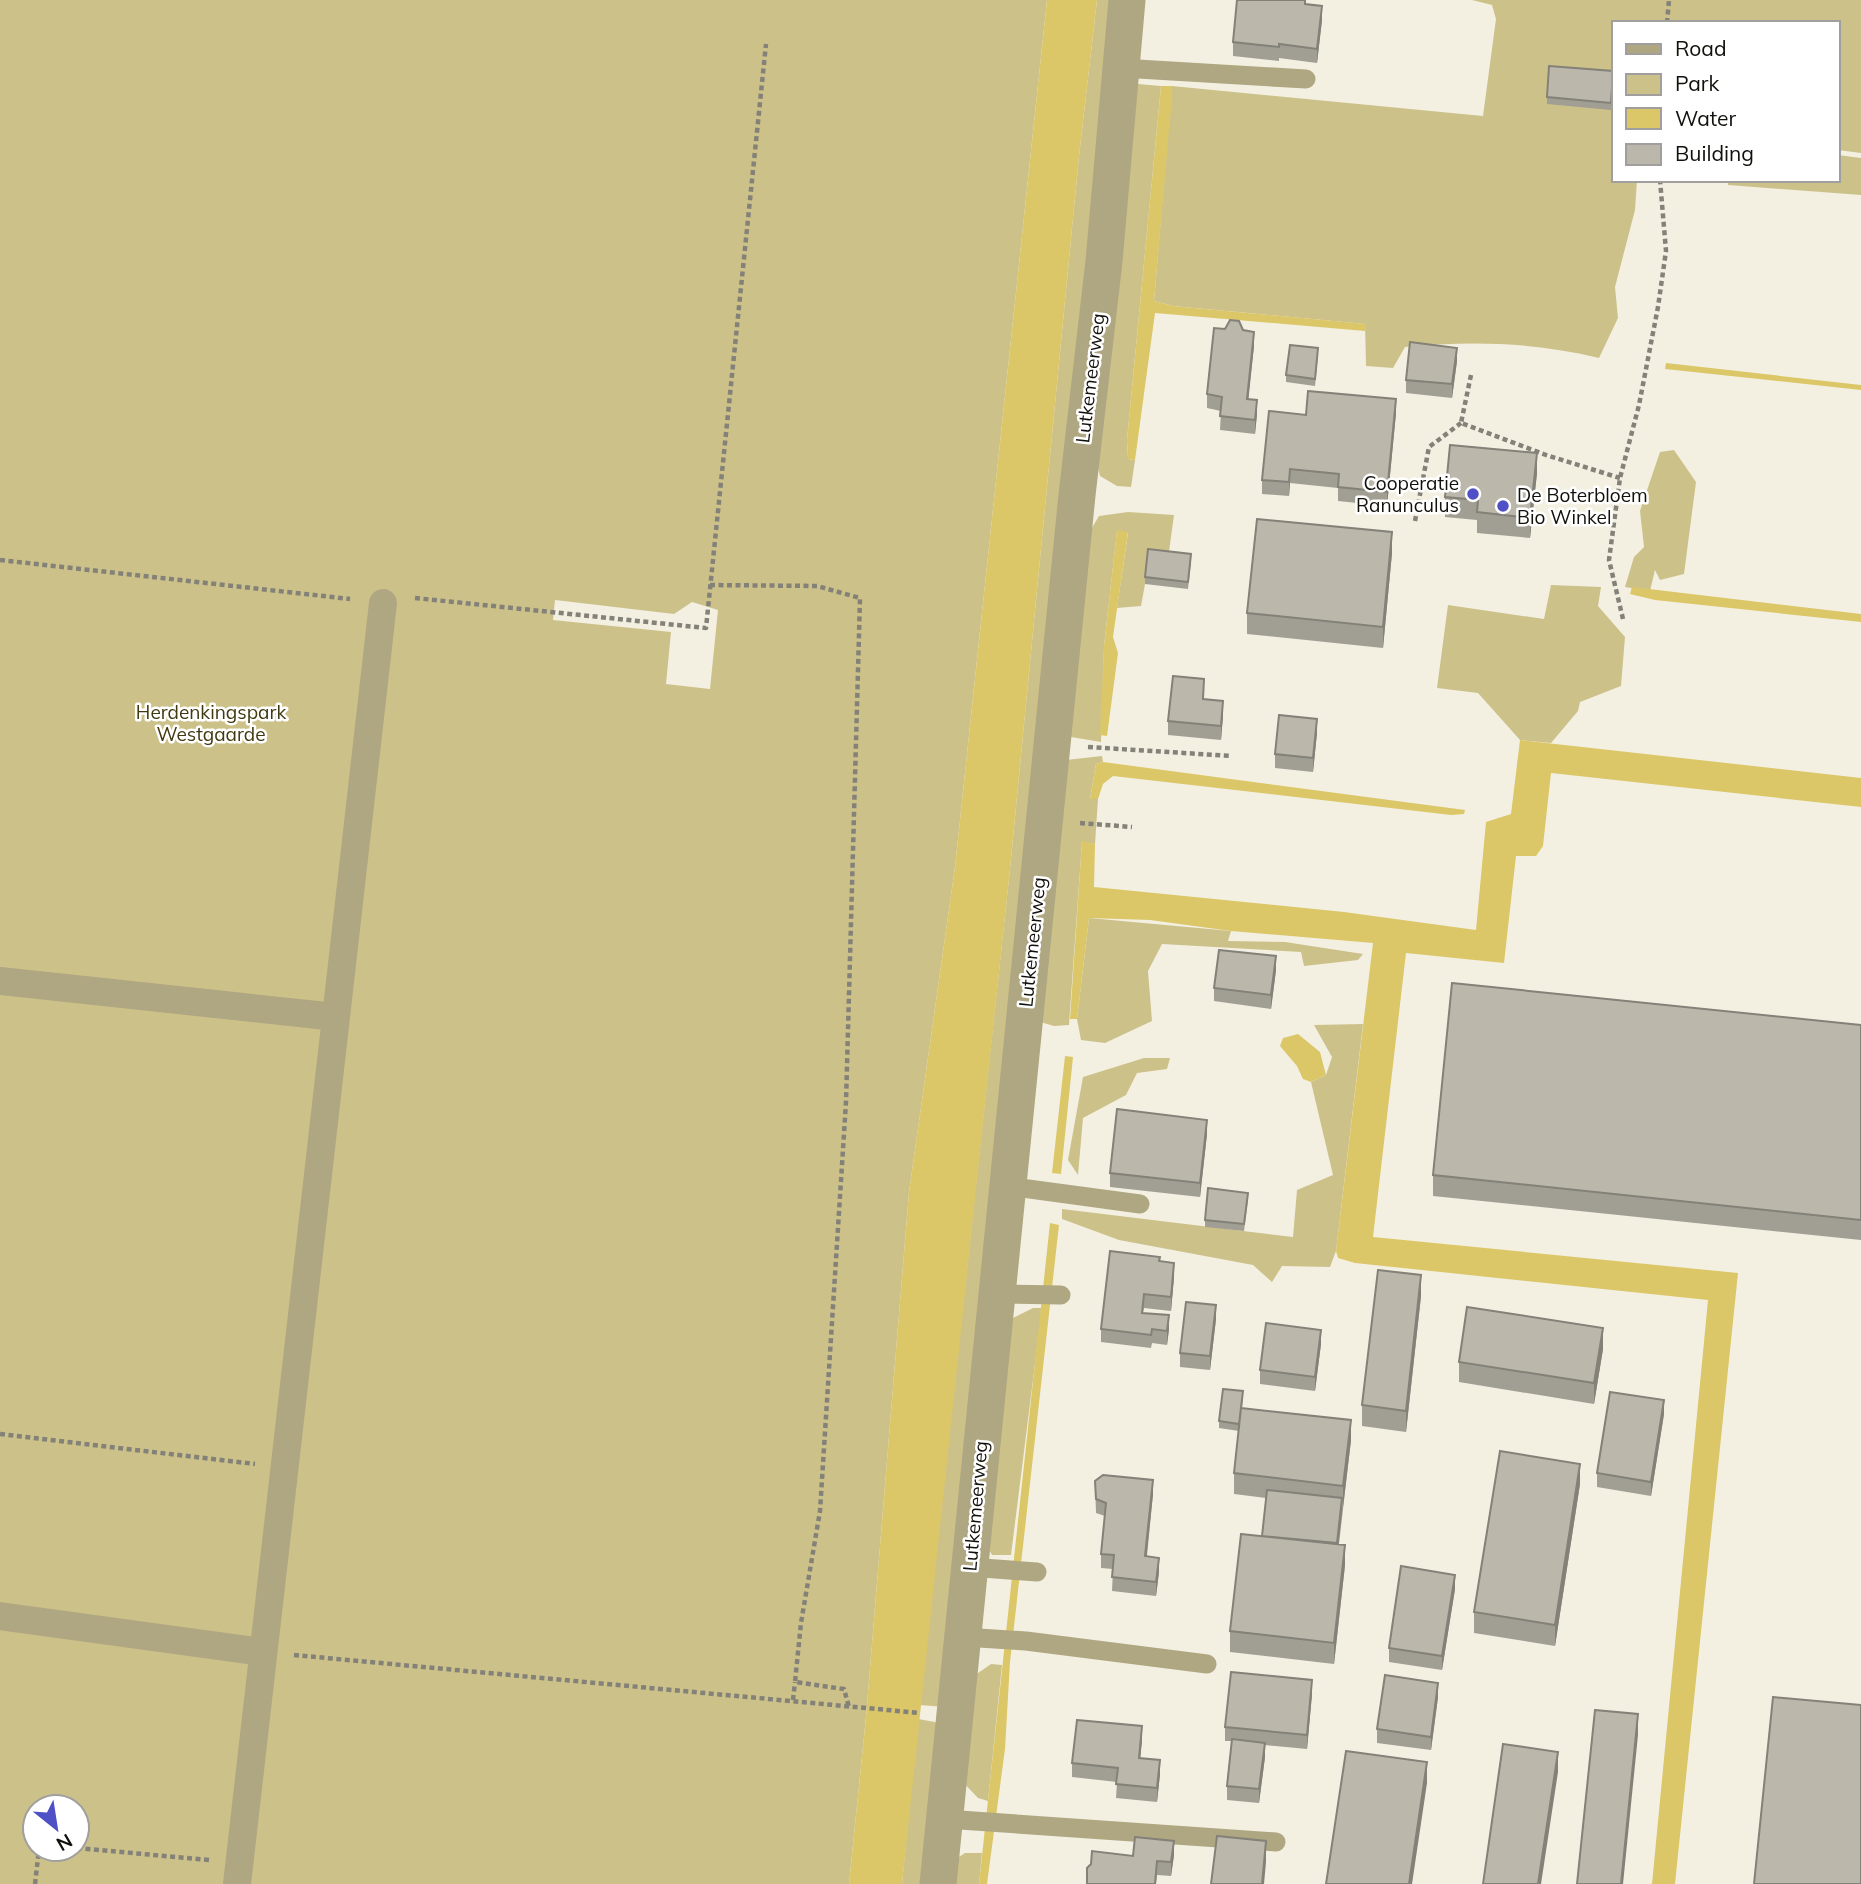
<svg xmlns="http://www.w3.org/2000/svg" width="1861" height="1884" font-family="Mulish,sans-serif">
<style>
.green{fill:#cdc18a;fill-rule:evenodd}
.water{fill:#dbc768}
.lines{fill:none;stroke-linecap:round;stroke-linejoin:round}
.path{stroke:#848278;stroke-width:4.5;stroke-dasharray:5 3.5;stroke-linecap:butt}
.service{stroke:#afa781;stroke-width:19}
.pedestrian{stroke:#afa781;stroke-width:28}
.minor{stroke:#afa781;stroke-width:37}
.wall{fill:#a19e93}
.shaded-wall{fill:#838178}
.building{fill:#bbb8ab;stroke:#838178;stroke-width:2}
.poi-dot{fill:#5050c6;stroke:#fff;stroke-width:2.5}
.labels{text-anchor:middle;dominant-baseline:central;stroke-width:5;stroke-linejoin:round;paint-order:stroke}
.street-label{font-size:19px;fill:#11100b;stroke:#fff}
.poi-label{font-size:19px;fill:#11100b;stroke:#fff;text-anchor:end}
.park-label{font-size:19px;fill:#40380f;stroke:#fff}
</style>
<rect width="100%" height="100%" fill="#f3f0e2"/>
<path class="green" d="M0 0H1047L955 867 909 1192 866 1717 849 1884H0ZM555 600 674 614 692 602 718 610 710 689 666 684 671 632 553 620ZM35 1807H77V1849H35Z
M1097 0H1118L945 1707 920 1705 1010 869 1079 156Z
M1472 0H1861V153L1838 150V23H1614V180H1637L1635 210 1615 287 1618 318 1599 358C1535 342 1470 341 1405 347L1393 368 1366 366 1365 324 1173 306 1154 301 1172 86 1483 116 1496 19 1492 5Z
M1138 84 1161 86 1127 440 1128 459 1135 460 1131 487 1117 486 1100 476 1095 456 1131 95Z
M1838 155 1861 158V195L1728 185V180H1838Z
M1674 450 1696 482 1684 574 1660 580 1655 570 1650 591 1625 587 1634 557 1644 547 1640 511 1660 452Z
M1128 512 1174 515 1168 559 1145 584 1141 606 1117 608 1128 533 1117 531 1104 646 1101 742 1065 736 1087 536 1099 516Z
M1551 585 1601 587 1598 606 1625 637 1621 686 1580 702 1578 711 1551 743 1520 740 1478 693 1437 688 1448 605 1544 619Z
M1102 756 1103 762 1096 764 1090 799H1098L1095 844 1082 842 1069 1025 1054 1026 1037 1021 1066 760Z
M1089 918 1231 931 1228 941 1285 942 1363 954 1358 960 1304 966 1301 952 1162 944 1148 971 1152 1021 1105 1043 1081 1040 1077 1019Z
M1363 1024 1336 1251 1330 1267 1282 1266 1272 1282 1253 1265 1119 1240 1062 1219V1209L1293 1237 1297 1190 1333 1175 1311 1082 1326 1075 1332 1057 1314 1025Z
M1144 1058H1170L1167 1069 1137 1073 1126 1095 1083 1118 1078 1175 1068 1160 1083 1077Z
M1033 1308H1042L1011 1555H992L986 1544 1007 1321Z
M991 1664 1002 1665 988 1801 978 1798 959 1778 971 1678Z
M918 1719 935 1722 940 1728 925 1884H902Z
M965 1853H982L979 1884H949L951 1862Z"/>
<path class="water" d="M1047 0H1097L1079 156 1010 869 902 1884H849L866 1717 909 1192 955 867Z
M1161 86H1172V96L1154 301 1173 306 1366 324 1365 331 1155 313 1135 460 1128 459 1127 440Z
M1666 363 1861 385V390L1665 369Z
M1117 530 1128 532 1113 637 1118 653 1107 736 1100 735 1104 646Z
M1632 587 1861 614V622L1655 600 1630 594Z
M1520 740 1861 778V807L1551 773 1543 846 1536 856H1516L1504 963 1406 953 1373 1237 1738 1273 1675 1884H1652L1708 1300 1355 1263 1338 1258 1336 1251 1373 943 1231 931 1150 920 1089 918 1077 1019H1070L1082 841 1095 844 1094 887 1344 912 1476 930 1486 822 1511 814Z
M1103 762 1465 810 1464 814 1451 815 1113 776 1103 784 1098 799H1090L1096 764Z
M1298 1034 1320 1052 1326 1075 1311 1082 1303 1079 1297 1066 1280 1046 1283 1038Z
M1065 1056 1073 1057 1061 1174 1052 1173Z
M1050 1223 1059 1225 1010 1662 1005 1749 987 1884H979Z"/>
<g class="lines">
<path class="path" d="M1667 23 1669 0
M1471 375 1461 423 1546 455 1620 478
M1415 521 1429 447 1461 423
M0 560 350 599
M710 585 817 586 860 598 846 1102 820 1511 801 1623 795 1682 844 1689 849 1707
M415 598 706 628 766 44
M1623 619 1609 560 1620 478 1639 405 1658 307 1666 251 1660 180
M1088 747 1232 756
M1080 823 1132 827
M0 1434 255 1464
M294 1655 920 1713
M793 1700 795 1682
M77 1848 209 1860
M35 1884 39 1849"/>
<path class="service" d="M1121 68 1306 79
M1007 1186 1140 1204
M996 1294 1061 1295
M969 1567 1037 1572
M963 1637 1026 1641 1207 1664
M945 1819 1276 1842"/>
<path class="pedestrian" d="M0 981 336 1017 237 1884
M336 1017 383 603
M0 1616 262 1652"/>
<path class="minor" d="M938 1884 1077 495 1104 261 1127 0"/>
</g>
<path class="wall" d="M1306 0V4L1322 20 1317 63 1279 58V61L1233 56V42Z
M1613 78 1611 110 1547 104V97Z
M1225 329 1243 330 1254 346 1248 399 1257 414 1255 434 1220 430 1221 411 1207 408V394Z
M1318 355 1315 386 1286 382V375Z
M1457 361 1452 398 1406 393V380Z
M1396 413 1387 506 1338 501V488L1290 483 1289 496 1262 494V480L1306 415Z
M1537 473 1530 538 1477 533V520L1445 517V497Z
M1392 553 1383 648 1247 634V613Z
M1191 562 1188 589 1145 584V577Z
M1204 699 1223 715 1221 740 1168 735V721Z
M1317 733 1313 772 1275 768V754Z
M1276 970 1271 1009 1214 1001V988Z
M1861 1025V1240L1433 1196V1175Z
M1207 1134 1200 1197 1110 1187V1173Z
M1248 1200 1244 1231 1205 1227V1220Z
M1160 1261 1174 1277 1171 1311 1144 1308 1143 1313 1169 1329 1167 1345 1152 1343 1151 1348 1101 1342V1329Z
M1421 1296 1406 1432 1362 1426V1405Z
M1216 1319 1210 1370 1180 1367V1353Z
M1321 1344 1315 1391 1260 1384V1370Z
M1603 1349 1594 1404 1459 1382V1362Z
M1243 1399 1242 1408 1351 1440 1339 1544 1345 1565 1334 1664 1230 1652V1631L1262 1536 1266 1498 1234 1494V1473L1239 1431 1219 1428V1421Z
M1664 1414 1651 1496 1597 1487V1473Z
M1095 1481 1153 1494 1147 1556 1159 1572 1156 1596 1112 1591 1113 1569 1101 1568V1554L1105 1516 1096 1513Z
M1580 1484 1555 1646 1474 1633V1612Z
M1455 1589 1442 1670 1389 1662V1648Z
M1312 1694 1307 1749 1265 1745V1757L1259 1803 1227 1800V1786L1232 1741H1225V1727Z
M1438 1697 1431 1750 1377 1743V1729Z
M1142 1740 1140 1758 1160 1774 1157 1802 1116 1798 1117 1782 1072 1777V1763Z
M1174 1855 1171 1876 1157 1875 1156 1884H1087Z"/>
<path class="shaded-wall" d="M1322 6V20L1317 63V49Z
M1254 332V346L1247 413V399Z
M1457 348V361L1452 398V384Z
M1396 399V413L1387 506V492Z
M1257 400V414L1255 434V420Z
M1537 453V473L1530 538V518Z
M1290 469V483L1289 496V482Z
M1392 532V553L1383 648V627Z
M1223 701V715L1221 740V726Z
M1317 719V733L1313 772V758Z
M1276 956V970L1271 1009V995Z
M1207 1120V1134L1200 1197V1183Z
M1174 1263V1277L1171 1311V1297Z
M1421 1275V1296L1406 1432V1411Z
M1216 1305V1319L1210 1370V1356Z
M1169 1315V1329L1167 1345V1331Z
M1603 1328V1349L1594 1404V1383Z
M1321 1330V1344L1315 1391V1377Z
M1664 1400V1414L1651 1496V1482Z
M1351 1420V1440L1343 1507V1486Z
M1580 1464V1484L1555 1646V1625Z
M1153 1480V1494L1145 1570V1556Z
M1342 1498V1512L1337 1557V1543Z
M1345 1545V1565L1334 1664V1643Z
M1159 1558V1572L1156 1596V1582Z
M1455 1575V1589L1442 1670V1656Z
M1312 1680V1694L1307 1749V1735Z
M1438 1683V1697L1431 1750V1737Z
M1638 1714V1735L1623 1884H1621Z
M1142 1726V1740L1139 1772V1758Z
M1265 1743V1757L1259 1803V1789Z
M1558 1752V1772L1541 1884H1538Z
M1160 1760V1774L1157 1802V1788Z
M1427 1762V1783L1412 1884H1409Z
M1174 1841V1855L1171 1876V1862Z
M1266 1841V1862L1264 1884H1262Z"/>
<path class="building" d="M1237 0H1305V4L1322 6 1317 49 1279 44V47L1233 42Z
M1549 66 1613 71 1611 103 1547 97Z
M1230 320 1239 321 1243 330 1254 332 1247 399 1257 400 1255 420 1220 416 1222 397 1207 394 1214 328 1225 329Z
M1410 342 1457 348 1452 384 1406 380Z
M1290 345 1318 348 1315 379 1286 375Z
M1308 391 1396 399 1387 492 1338 487 1339 474 1290 469 1289 482 1262 480 1269 411 1306 415Z
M1450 445 1537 453 1530 518 1477 512 1478 500 1445 497Z
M1257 519 1392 532 1383 627 1247 613Z
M1148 549 1191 554 1188 582 1145 577Z
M1173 676 1204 679 1203 699 1223 701 1221 726 1168 721Z
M1279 715 1317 719 1313 758 1275 754Z
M1219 950 1276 956 1271 995 1214 988Z
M1452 983 1861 1025V1220L1433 1175Z
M1117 1109 1207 1120 1200 1183 1110 1173Z
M1208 1188 1248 1193 1244 1224 1205 1220Z
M1110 1251 1160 1257 1159 1261 1174 1263 1171 1297 1144 1294 1142 1313 1169 1315 1167 1331 1152 1329 1151 1335 1101 1329Z
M1378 1270 1421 1275 1406 1411 1362 1405Z
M1186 1302 1216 1305 1210 1356 1180 1353Z
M1467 1307 1603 1328 1594 1383 1459 1362Z
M1266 1323 1321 1330 1315 1377 1260 1370Z
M1223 1389 1243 1391 1239 1424 1219 1421Z
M1610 1392 1664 1400 1651 1482 1597 1473Z
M1241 1408 1351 1420 1343 1486 1234 1473Z
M1500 1451 1580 1464 1555 1625 1474 1612Z
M1103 1475 1153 1480 1145 1556 1159 1558 1156 1582 1112 1577 1114 1555 1101 1554 1106 1503 1096 1499 1095 1481Z
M1267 1490 1342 1498 1337 1543 1262 1536Z
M1241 1534 1345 1545 1334 1643 1230 1631Z
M1401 1566 1455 1575 1442 1656 1389 1648Z
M1231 1672 1312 1680 1307 1735 1225 1727Z
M1385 1675 1438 1683 1431 1737 1377 1729Z
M1773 1697 1861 1705V1884H1754Z
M1595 1710 1638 1714 1621 1884H1577Z
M1077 1720 1142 1726 1139 1758 1160 1760 1157 1788 1116 1784 1118 1768 1072 1763Z
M1232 1739 1265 1743 1259 1789 1227 1786Z
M1503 1744 1558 1752 1538 1884H1483Z
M1346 1751 1427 1762 1409 1884H1326Z
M1217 1836 1266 1841 1262 1884H1211Z
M1135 1837 1174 1841 1171 1862 1157 1861 1155 1884H1087V1868L1091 1864 1092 1851 1133 1856Z"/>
<g class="poi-dot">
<circle cx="1473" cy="494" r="7"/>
<circle cx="1503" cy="506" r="7"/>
</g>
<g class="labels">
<g class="street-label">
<text transform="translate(1090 378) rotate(-83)">Lutkemeerweg</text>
<text transform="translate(1032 942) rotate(-84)">Lutkemeerweg</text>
<text transform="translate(975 1506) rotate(-85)">Lutkemeerweg</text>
</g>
<g class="poi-label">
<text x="1459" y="483">Cooperatie<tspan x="1459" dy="22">Ranunculus</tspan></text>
<text x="1517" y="495" text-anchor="start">De Boterbloem<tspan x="1517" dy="22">Bio Winkel</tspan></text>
</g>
<g class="park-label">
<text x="211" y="712">Herdenkingspark<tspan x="211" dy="22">Westgaarde</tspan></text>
</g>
</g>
<rect x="1612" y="21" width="228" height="161" fill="#ffffff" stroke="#a09f9d" stroke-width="2"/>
<rect x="1626" y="44" width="35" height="10" fill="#afa781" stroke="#a09f9d" stroke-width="2"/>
<text x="1675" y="56" font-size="21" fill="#11100b">Road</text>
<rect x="1626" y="74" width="35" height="21" fill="#cdc18a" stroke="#a09f9d" stroke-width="2"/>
<text x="1675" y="91" font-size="21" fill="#11100b">Park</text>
<rect x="1626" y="108" width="35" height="21" fill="#dbc768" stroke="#a09f9d" stroke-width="2"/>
<text x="1675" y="126" font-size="21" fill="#11100b">Water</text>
<rect x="1626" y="144" width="35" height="21" fill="#bbb8ab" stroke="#a09f9d" stroke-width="2"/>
<text x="1675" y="161" font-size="21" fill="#11100b">Building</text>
<g transform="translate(56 1828) rotate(150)"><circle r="33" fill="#ffffff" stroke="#a09f9d" stroke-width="2"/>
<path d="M0-5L12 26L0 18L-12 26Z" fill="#5050c6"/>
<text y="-10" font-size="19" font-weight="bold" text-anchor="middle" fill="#11100b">N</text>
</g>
</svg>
